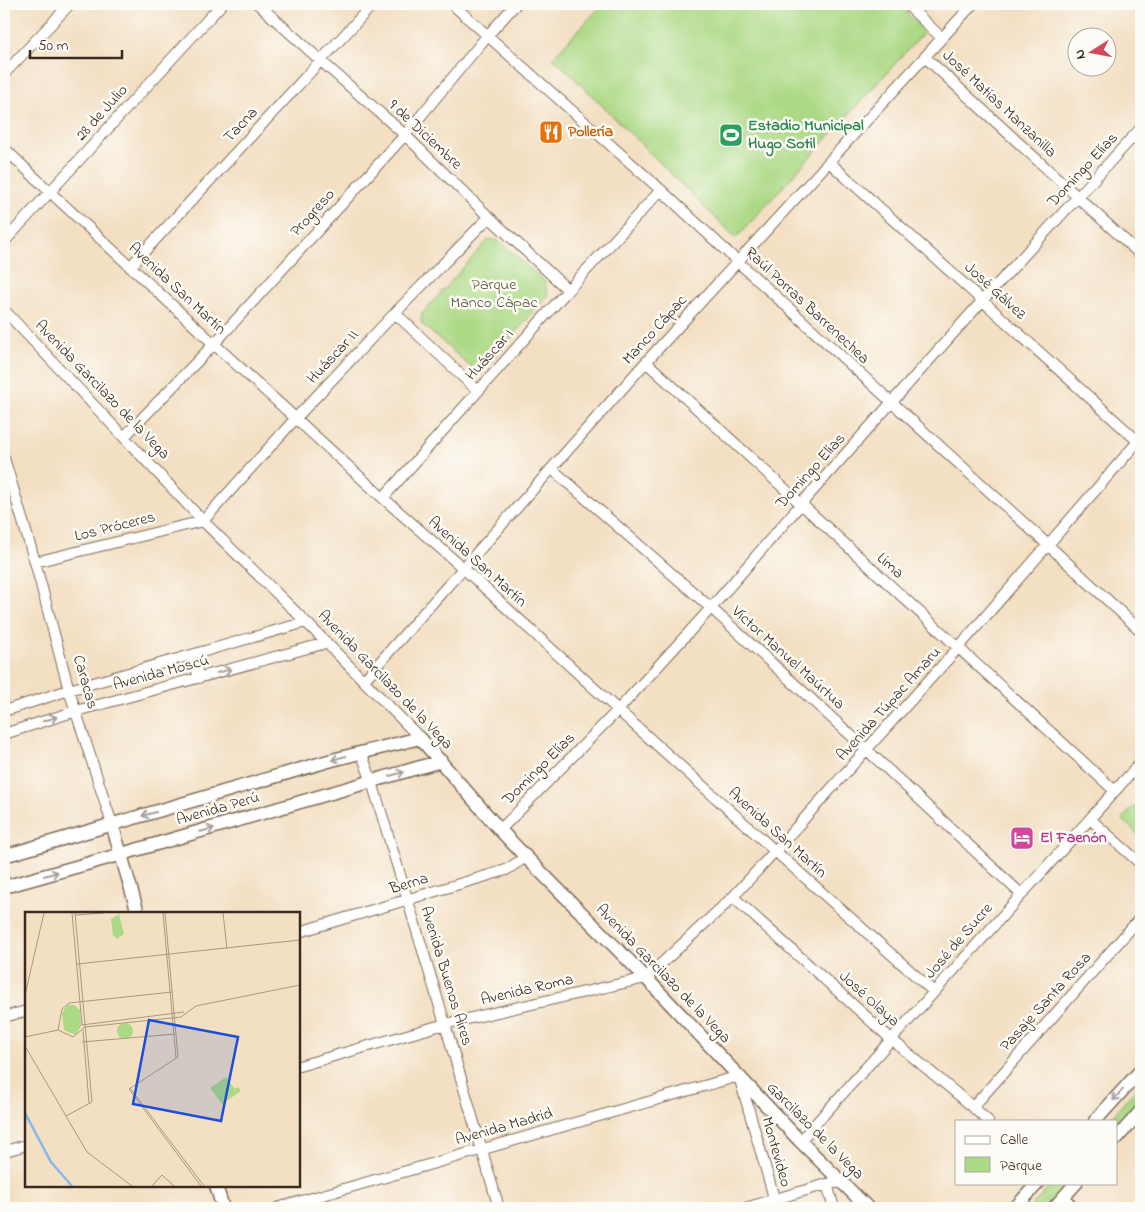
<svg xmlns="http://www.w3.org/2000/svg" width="1145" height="1212" font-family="'Indie Flower',sans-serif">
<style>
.green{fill:#acd985;stroke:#748252}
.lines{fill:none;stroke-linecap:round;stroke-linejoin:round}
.minor-casing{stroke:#7b6957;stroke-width:12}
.tertiary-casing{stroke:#7b6957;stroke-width:15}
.minor{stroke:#fff;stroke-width:10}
.tertiary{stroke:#fff;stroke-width:12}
.oneway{stroke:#a79f9a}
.labels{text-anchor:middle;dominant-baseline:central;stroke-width:5;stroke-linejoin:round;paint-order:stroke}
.street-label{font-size:16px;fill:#3b2a1e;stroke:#fdfcf7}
.leisure-label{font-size:16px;font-weight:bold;fill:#27864d;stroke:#fdfcf7;text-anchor:start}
.food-label{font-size:16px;font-weight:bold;fill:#c56008;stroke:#fdfcf7;text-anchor:start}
.park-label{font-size:16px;fill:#575638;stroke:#fdfcf7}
.hotel-label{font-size:16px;font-weight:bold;fill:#b23c85;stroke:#fdfcf7;text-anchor:start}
.inset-river{fill:none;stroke:#87b7f2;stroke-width:2.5}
.inset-road{fill:none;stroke:#a99780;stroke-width:1}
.view{fill:#1d4ed8;fill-opacity:0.15;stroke:#1d4ed8;stroke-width:2.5}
.inset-edge{fill:none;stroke:#3b2a1e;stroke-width:2.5}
</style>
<rect width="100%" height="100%" fill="#fdfcf7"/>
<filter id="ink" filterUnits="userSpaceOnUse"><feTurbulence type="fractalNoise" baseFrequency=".02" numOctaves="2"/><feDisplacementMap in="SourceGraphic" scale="10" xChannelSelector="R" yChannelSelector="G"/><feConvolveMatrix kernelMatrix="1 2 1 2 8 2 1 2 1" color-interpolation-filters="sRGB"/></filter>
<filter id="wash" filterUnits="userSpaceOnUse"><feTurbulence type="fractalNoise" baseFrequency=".0096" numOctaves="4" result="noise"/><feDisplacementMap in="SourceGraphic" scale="20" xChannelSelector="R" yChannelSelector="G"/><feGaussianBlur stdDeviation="1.12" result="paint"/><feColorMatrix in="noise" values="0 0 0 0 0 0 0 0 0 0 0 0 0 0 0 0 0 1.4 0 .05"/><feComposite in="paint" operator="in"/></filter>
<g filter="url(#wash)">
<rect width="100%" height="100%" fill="#f3dfc2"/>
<path class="green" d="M603 4H897L925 31 736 238 553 57Z
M491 239 499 241 545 282 548 296 486 365 477 369 472 368 422 324 421 319 422 314 488 240Z
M1134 806 1141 814V837L1122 819Z
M1141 1083V1102L1116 1130V1121H1108Z
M1052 1183H1068L1046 1208H1030Z"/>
</g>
<g filter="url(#ink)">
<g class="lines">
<g class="minor-casing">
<path id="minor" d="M258 4 321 61 405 135 489 217 568 290
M452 4 661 190 737 261 1048 545 1141 631
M906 4 942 38
M925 57 1141 255
M4 74 70 4
M4 148 50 192 214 344 383 498 463 568 618 710 775 851 934 992
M829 162 1141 444
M4 242 222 4
M130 267 373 4
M4 310 203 521 306 622 420 738
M395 313 478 391
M646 362 1115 791
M124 437 214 344 405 135 487 36 516 4
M4 458 35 562 69 690 112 824
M552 469 711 608 867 750 1021 894
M383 498 568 290 661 190
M35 562 203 521 296 418 395 313 489 217
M192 655 199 678
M364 680 646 362 973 4
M4 711 69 690 306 622
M4 734 76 711 326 643
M361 752 372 782 445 1024 499 1208
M1090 819 1141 864
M500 830 618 710 711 608 801 504 983 300 1141 128
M733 897 891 1039 973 1107 988 1121
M299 932 506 870 526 857
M4 1017 26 1011
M299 1066 445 1024 646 978 733 897 775 851 958 648 1141 438
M973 1107 1141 917
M800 1141C913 1014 1027 888 1141 762
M4 1153 9 1150 26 1145
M827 1184 834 1208
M1064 1197 1074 1208
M277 1208 739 1076 777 1208
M745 1208 827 1184 842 1182"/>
</g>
<g class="tertiary-casing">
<path id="tertiary" d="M112 824 138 913
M4 856 332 760 420 738 500 830 526 857 646 978 800 1141 868 1208
M4 887 122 854 441 761
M1095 1121 1141 1070
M1116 1139 1141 1111
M216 1186 223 1208
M1015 1208 1038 1183
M1054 1208 1076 1183"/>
</g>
<use href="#minor" class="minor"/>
<use href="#tertiary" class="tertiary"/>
</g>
<defs><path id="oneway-shaft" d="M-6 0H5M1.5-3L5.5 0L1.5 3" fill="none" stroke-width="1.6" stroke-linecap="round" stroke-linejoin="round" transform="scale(1.25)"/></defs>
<g class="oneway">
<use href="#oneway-shaft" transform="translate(224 671) rotate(-15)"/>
<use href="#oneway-shaft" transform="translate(50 719) rotate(-17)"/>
<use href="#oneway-shaft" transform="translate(339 758) rotate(165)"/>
<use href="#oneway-shaft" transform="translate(397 774) rotate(-16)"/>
<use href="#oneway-shaft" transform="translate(149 814) rotate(164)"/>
<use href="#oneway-shaft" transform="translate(207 830) rotate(-16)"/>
<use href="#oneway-shaft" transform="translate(51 874) rotate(-16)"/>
<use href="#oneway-shaft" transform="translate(1118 1095) rotate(132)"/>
</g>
</g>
<defs>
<g id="restaurant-square" transform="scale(1.25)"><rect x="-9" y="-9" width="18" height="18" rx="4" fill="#e8710a" stroke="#fdfcf7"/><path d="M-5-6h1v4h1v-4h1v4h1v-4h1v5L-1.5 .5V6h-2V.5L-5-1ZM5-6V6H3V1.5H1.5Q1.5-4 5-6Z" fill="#fff"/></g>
<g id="stadium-square" transform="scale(1.25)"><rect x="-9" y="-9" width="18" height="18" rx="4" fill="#2e9e5b" stroke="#fdfcf7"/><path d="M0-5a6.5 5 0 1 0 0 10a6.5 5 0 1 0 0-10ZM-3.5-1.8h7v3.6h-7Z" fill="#fff"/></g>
<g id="hotel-square" transform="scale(1.25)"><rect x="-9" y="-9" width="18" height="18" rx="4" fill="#d1479c" stroke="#fdfcf7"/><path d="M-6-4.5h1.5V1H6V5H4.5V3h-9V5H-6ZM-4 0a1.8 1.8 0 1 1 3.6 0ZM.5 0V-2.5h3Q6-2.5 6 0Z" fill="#fff"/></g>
</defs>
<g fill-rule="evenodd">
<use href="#restaurant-square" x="551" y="132"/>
<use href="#stadium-square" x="731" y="135"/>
<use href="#hotel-square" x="1022" y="838"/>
</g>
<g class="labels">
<g class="street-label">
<text transform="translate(999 104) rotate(43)">José Matías Manzanilla</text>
<text transform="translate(102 113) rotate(-48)">28 de Julio</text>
<text transform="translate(241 125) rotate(-47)">Tacna</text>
<text transform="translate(425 135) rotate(43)">9 de Diciembre</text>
<text transform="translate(1083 170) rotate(-47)">Domingo Elías</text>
<text transform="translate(313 213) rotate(-48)">Progreso</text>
<text transform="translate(177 289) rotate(43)">Avenida San Martín</text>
<text transform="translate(995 291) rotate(42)">José Gálvez</text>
<text transform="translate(807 306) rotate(43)">Raúl Porras Barrenechea</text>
<text transform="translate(655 330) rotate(-48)">Manco Cápac</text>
<text transform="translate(490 355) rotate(-48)">Huáscar I</text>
<text transform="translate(333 357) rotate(-47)">Huáscar II</text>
<text transform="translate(102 390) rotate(46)">Avenida Garcilazo de la Vega</text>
<text transform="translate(811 471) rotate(-48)">Domingo Elías</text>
<text transform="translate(115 527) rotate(-14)">Los Próceres</text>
<text transform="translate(477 562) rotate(42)">Avenida San Martín</text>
<text transform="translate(890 566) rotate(42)">Lima</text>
<text transform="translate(788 658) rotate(42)">Víctor Manuel Maúrtua</text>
<text transform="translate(161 673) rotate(-15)">Avenida Moscú</text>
<text transform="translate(385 680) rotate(46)">Avenida Garcilazo de la Vega</text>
<text transform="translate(85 682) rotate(74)">Caracas</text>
<text transform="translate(889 704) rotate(-48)">Avenida Túpac Amaru</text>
<text transform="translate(539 769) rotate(-45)">Domingo Elías</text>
<text transform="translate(218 809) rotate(-16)">Avenida Perú</text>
<text transform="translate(777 833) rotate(42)">Avenida San Martín</text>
<text transform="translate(409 884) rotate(-17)">Berna</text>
<text transform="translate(959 941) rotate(-49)">José de Sucre</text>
<text transform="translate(663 974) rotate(46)">Avenida Garcilazo de la Vega</text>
<text transform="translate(446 976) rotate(73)">Avenida Buenos Aires</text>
<text transform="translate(527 990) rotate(-13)">Avenida Roma</text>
<text transform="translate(869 999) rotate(42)">José Olaya</text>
<text transform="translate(1046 1002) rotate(-48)">Pasaje Santa Rosa</text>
<text transform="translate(504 1127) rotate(-16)">Avenida Madrid</text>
<text transform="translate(815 1131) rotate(45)">Garcilazo de la Vega</text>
<text transform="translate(776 1152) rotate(74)">Montevideo</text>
</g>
<g class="leisure-label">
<text x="748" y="126">Estadio Municipal<tspan x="748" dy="18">Hugo Sotil</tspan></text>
</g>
<g class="food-label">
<text x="568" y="132">Pollería</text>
</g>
<g class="park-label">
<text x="494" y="285">Parque<tspan x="494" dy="18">Manco Cápac</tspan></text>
</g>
<g class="hotel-label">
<text x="1040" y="838">El Faenón</text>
</g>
</g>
<g transform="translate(25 912)">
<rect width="275" height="275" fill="#f3dfc2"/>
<path d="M94 2 99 22 92 27 88 23 86 7ZM42 93H49L55 98 56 114 51 123 39 118 37 101ZM92 119a8 8 0 1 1 16 0a8 8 0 1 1-16 0ZM201 165 210 177 213 175 216 179 197 192 185 176Z" fill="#acd985"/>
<path class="inset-river" d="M0 201 26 250 47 274"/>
<path class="inset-road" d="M47 1 57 113M138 1 151 146M140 1 153 145 104 177 176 274M198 1 202 37M50 3 79 1M52 52 275 28M0 83 19 1M57 113 159 100M33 118 48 125 60 115 156 105 171 94 275 73M58 118 64 191M0 125 33 118 37 97 44 91 147 80M57 130 150 122M0 134 62 240 107 274M105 176 179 274M41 204 67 190 50 1M127 274 137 263 149 274"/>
<path class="view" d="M124 108 213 125 196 209 108 192Z"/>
<rect width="275" height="275" class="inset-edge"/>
</g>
<rect width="1145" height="1212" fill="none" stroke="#fdfcf7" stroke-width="20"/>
<rect x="955" y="1120" width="162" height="65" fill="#fdfcf7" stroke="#afa8a0"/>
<rect x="965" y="1136" width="25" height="8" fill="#ffffff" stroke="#afa8a0"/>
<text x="1000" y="1144" font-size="15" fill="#3b2a1e">Calle</text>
<rect x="965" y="1157" width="25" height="15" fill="#acd985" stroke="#afa8a0"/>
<text x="1000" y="1170" font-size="15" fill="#3b2a1e">Parque</text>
<g transform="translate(1092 52) rotate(259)"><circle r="24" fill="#fdfcf7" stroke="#afa8a0"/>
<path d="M0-4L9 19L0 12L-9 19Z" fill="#d1495b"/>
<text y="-8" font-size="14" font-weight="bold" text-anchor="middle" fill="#3b2a1e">N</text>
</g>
<path d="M30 50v8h92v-8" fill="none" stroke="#3b2a1e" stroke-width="2.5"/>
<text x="38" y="50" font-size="15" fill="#3b2a1e" stroke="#fdfcf7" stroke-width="4" paint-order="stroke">50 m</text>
</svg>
